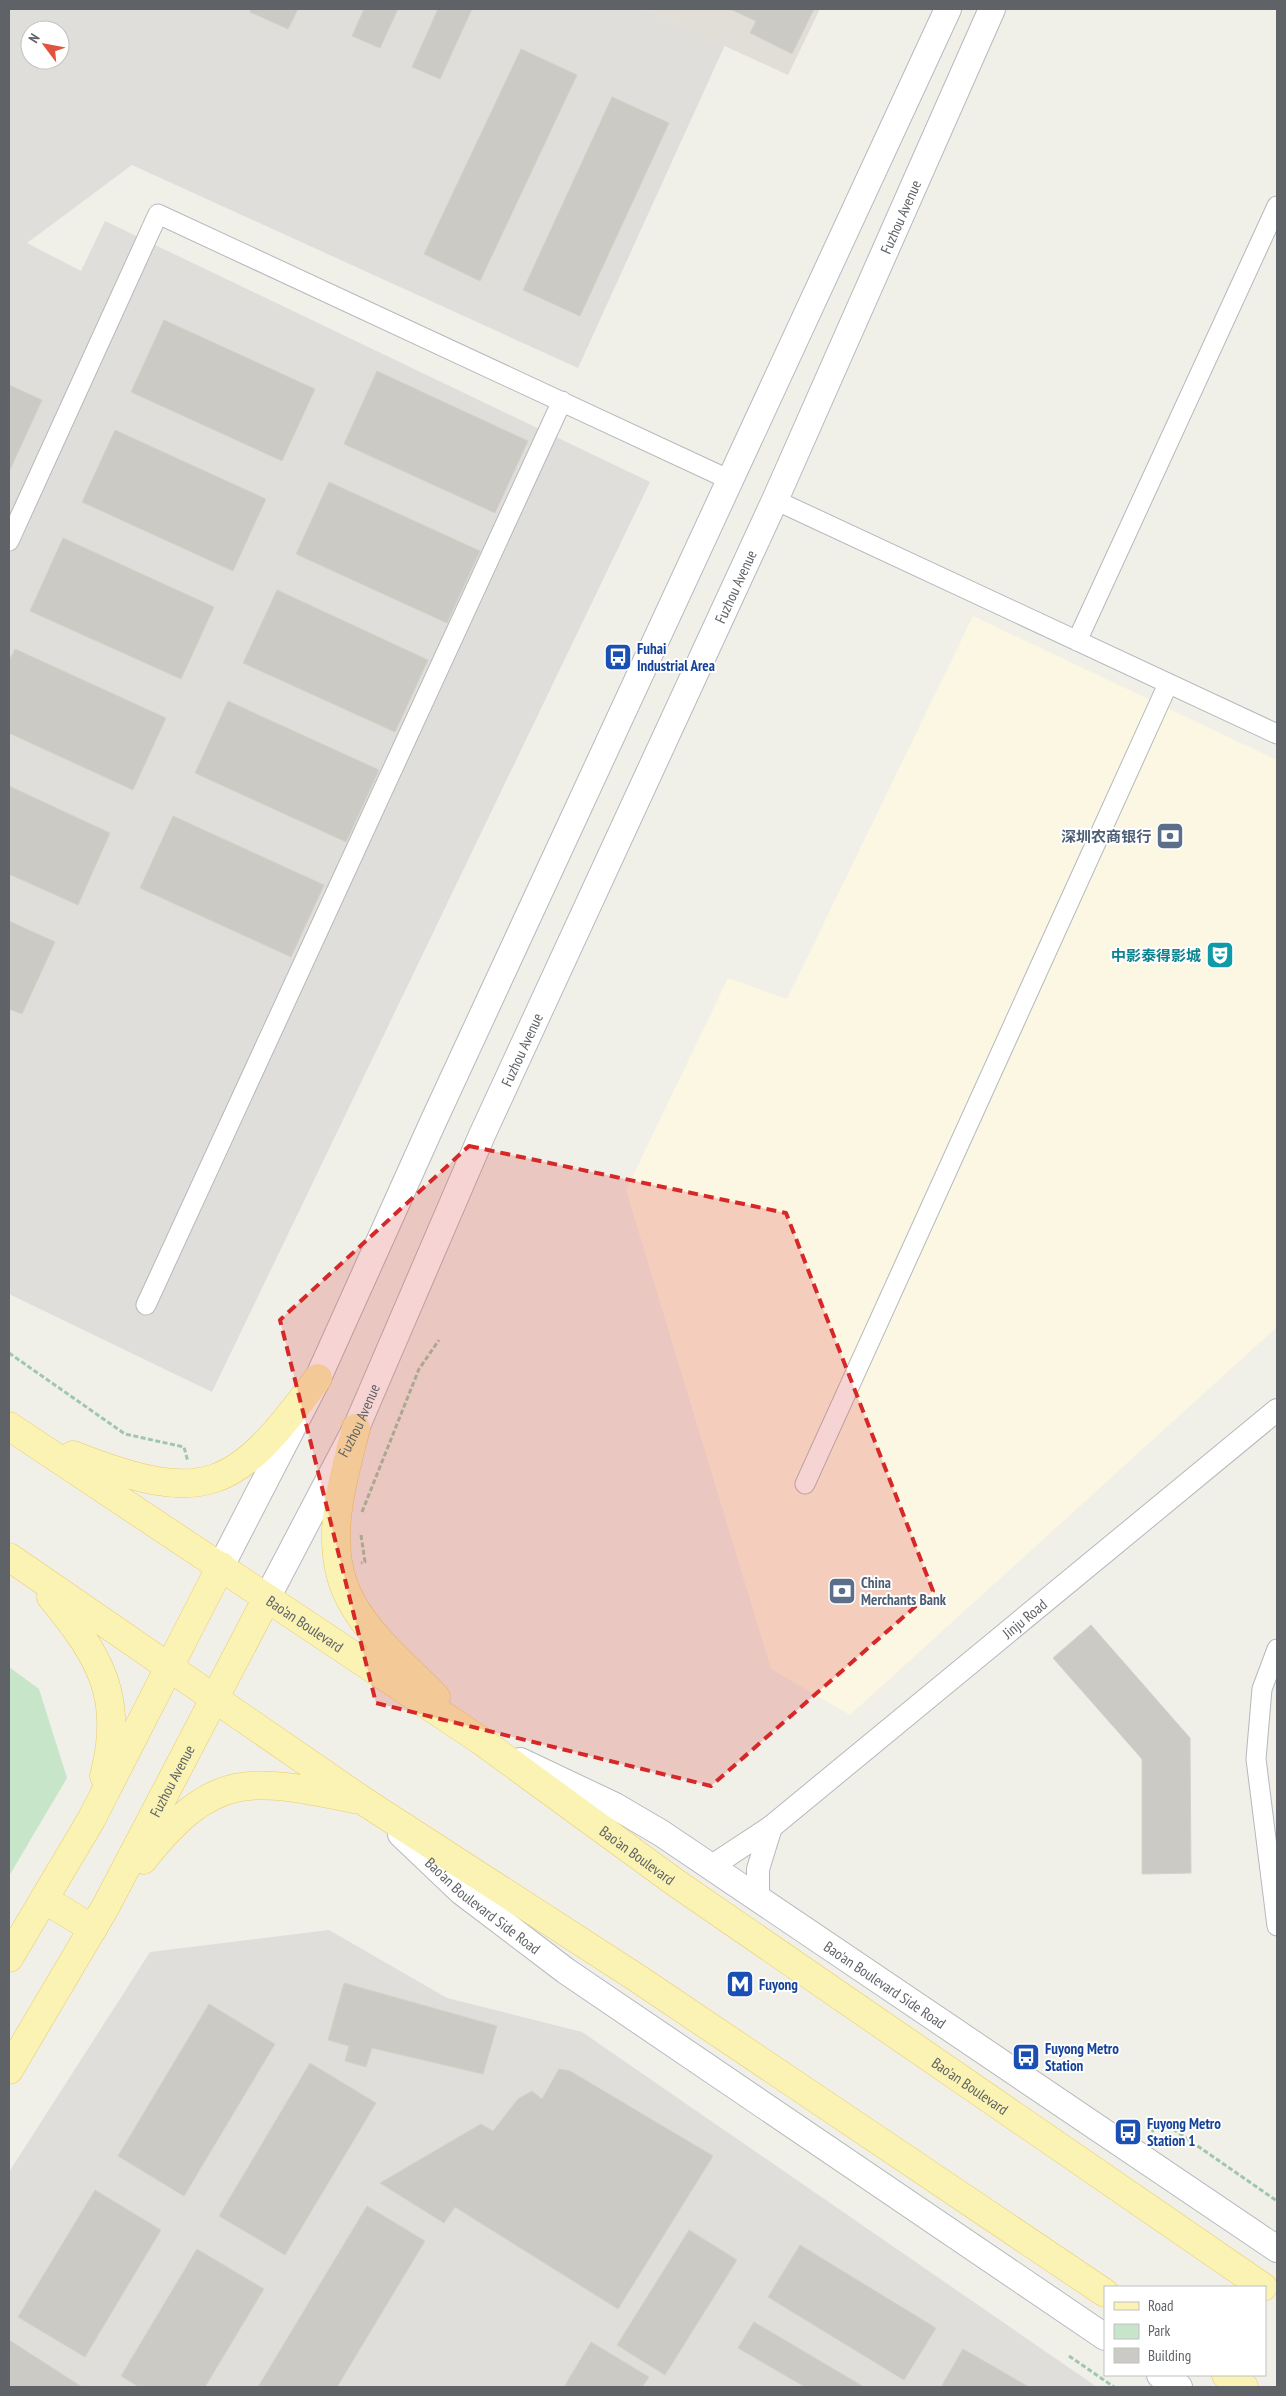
<svg xmlns="http://www.w3.org/2000/svg" width="1286" height="2396" font-family="'PT Sans Narrow','Noto Sans SC',sans-serif">
<style>
.commercial{fill:#fcf7e2}
.industrial{fill:#e0deda;fill-rule:evenodd}
.education{fill:#e0ded7}
.green{fill:#c7e6c9}
.building{fill:#cccac5;stroke:#d5d1c7}
.lines{fill:none;stroke-linecap:round;stroke-linejoin:round}
.minor-casing{stroke:#b5b8bc;stroke-width:21}
.tertiary-casing{stroke:#b5b8bc;stroke-width:24}
.secondary-casing{stroke:#b6babe;stroke-width:28}
.primary-casing{stroke:#eacc68;stroke-width:29}
.path{stroke:#a0c7ae;stroke-width:3;stroke-dasharray:5 2.5;stroke-linecap:butt}
.minor{stroke:#fff;stroke-width:19}
.tertiary{stroke:#fff;stroke-width:22}
.secondary{stroke:#fff;stroke-width:26}
.primary{stroke:#fbf3b3;stroke-width:28}
.marked{fill:#d62828;fill-opacity:0.2;stroke:#d62828;stroke-width:4;stroke-dasharray:10 6;stroke-linejoin:round}
.labels{text-anchor:middle;dominant-baseline:central;stroke-width:4;stroke-linejoin:round;paint-order:stroke}
.street-label{font-size:15px;fill:#5f6367;stroke:#fff}
.transit-label{font-size:15px;font-weight:bold;fill:#164399;stroke:#fff;text-anchor:start}
.service-label{font-size:15px;font-weight:bold;fill:#4e5e75;stroke:#fff;text-anchor:end}
.culture-label{font-size:15px;font-weight:bold;fill:#0d838f;stroke:#fff;text-anchor:end}
</style>
<rect width="100%" height="100%" fill="#f0efe8"/>
<path class="commercial" d="M973 616 1277 760V1327L850 1715 771 1669 626 1190 728 978 787 999Z"/>
<path class="industrial" d="M9 9H644L725 45 578 368 132 165 27 243 81 271 105 221 650 482 212 1392 9 1294ZM30 30H60V60H30Z
M329 1930 447 1998 582 2032 1097 2387H9V2172L150 1952Z"/>
<path class="education" d="M644 9H820L788 75Z"/>
<path class="green" d="M9 1667 39 1689 67 1778 9 1876Z"/>
<path class="building" d="M251 9H298L288 29 250 12Z
M364 9H398L380 48 352 36Z
M438 9H472L440 79 412 67Z
M730 9H814L792 54 750 33 756 21Z
M521 49 577 75 480 281 424 254Z
M612 97 669 123 580 316 523 290Z
M164 320 315 389 282 461 131 392Z
M377 371 528 441 495 513 344 444Z
M9 385 42 400 9 472Z
M115 430 266 499 233 571 82 502Z
M329 482 480 551 447 623 296 554Z
M63 538 214 607 181 679 30 611Z
M277 590 428 660 395 732 243 663Z
M15 649 166 718 133 790 9 733V661Z
M228 701 379 770 346 842 195 773Z
M9 786 110 833 78 905 9 874Z
M173 816 324 885 291 957 140 888Z
M9 921 55 942 22 1014 9 1009Z
M1091 1625 1190 1738 1191 1873 1142 1874V1759L1053 1658Z
M344 1983 497 2026 483 2074 372 2048 366 2067 345 2061 349 2046 328 2040Z
M209 2004 275 2044 184 2196 118 2156Z
M310 2063 376 2103 285 2255 219 2216Z
M559 2069 570 2071 713 2156 618 2309 455 2207 444 2223 380 2183 481 2124 493 2131 518 2099 532 2091 542 2099Z
M95 2190 161 2230 85 2357 18 2317Z
M367 2206 425 2241 337 2387H258Z
M689 2230 737 2260 665 2375 617 2345Z
M800 2245 936 2328 904 2380 768 2297Z
M197 2249 264 2289 205 2387H139L121 2376Z
M754 2322 864 2387H805L738 2348Z
M9 2340 82 2387H9Z
M591 2342 649 2377 642 2387H564Z
M963 2349 1029 2387H941Z"/>
<g class="lines">
<g class="minor-casing">
<path id="minor" d="M775 500 1277 734
M9 541 158 214 730 480
M1077 641 1277 206
M146 1305 562 401
M805 1484 1168 684
M1277 1649 1262 1689 1256 1759 1277 1926"/>
</g>
<g class="tertiary-casing">
<g id="tertiary">
<path id="s1" d="M712 1866 771 1827 1277 1410"/>
<path d="M758 1898V1869L771 1827"/>
</g>
</g>
<g class="secondary-casing">
<g id="secondary">
<path d="M221 1566 318 1378 433 1122 948 9"/>
<path id="s2" d="M267 1598 356 1428 482 1135 775 500 992 9"/>
<path id="s3" d="M520 1761 615 1806 661 1833 1277 2249"/>
<path id="s4" d="M401 1834 462 1892 566 1971 1105 2337"/>
<path d="M1160 2375 1179 2387"/>
</g>
</g>
<g class="primary-casing">
<g id="primary">
<path id="s5" d="M9 1426 480 1740 676 1883 1263 2287"/>
<path d="M356 1428C342 1485 321 1548 352 1603 372 1639 408 1668 436 1697"/>
<path d="M73 1455C206 1507 235 1491 318 1378"/>
<path d="M9 1557 365 1802 637 1978 1105 2293"/>
<path d="M51 1597C100 1656 125 1698 104 1776"/>
<path d="M143 1860C214 1770 250 1778 354 1799"/>
<path d="M44 1899 93 1929"/>
<path d="M9 1958 91 1820 221 1566"/>
<path id="s6" d="M9 2070 106 1906 267 1598"/>
<path d="M1226 2375 1244 2387"/>
</g>
</g>
<path class="path" d="M9 1353 125 1434 184 1447 188 1462
M362 1512 419 1369 439 1340
M361 1535 365 1562 361 1563
M1152 2132 1160 2120 1277 2201
M1069 2356 1114 2387"/>
<use href="#minor" class="minor"/>
<use href="#tertiary" class="tertiary"/>
<use href="#secondary" class="secondary"/>
<use href="#primary" class="primary"/>
</g>
<path class="marked" d="M469 1146 786 1213 933 1591 711 1786 376 1703 280 1320Z"/>
<defs>
<g id="bus-square" transform="scale(1.4375)"><rect x="-9" y="-9" width="18" height="18" rx="4" fill="#1a4fb4" stroke="#fff"/><path d="M-5-6H5V4H4V6H2V4H-2V6H-4V4H-5ZM-3.5-4V0h7V-4ZM-3.5 1.2v1.5H-2V1.2ZM2 1.2v1.5H3.5V1.2Z" fill="#fff"/></g>
<g id="bank-square" transform="scale(1.4375)"><rect x="-9" y="-9" width="18" height="18" rx="4" fill="#5c6f8a" stroke="#fff"/><path d="M-6-4H6V4H-6ZM0-2.3a2.3 2.3 0 1 0 0 4.6a2.3 2.3 0 1 0 0-4.6Z" fill="#fff"/></g>
<g id="theatre-square" transform="scale(1.4375)"><rect x="-9" y="-9" width="18" height="18" rx="4" fill="#0f9aa8" stroke="#fff"/><path d="M-5-5.5Q0-4 5-5.5V0Q5 5 0 6Q-5 5-5 0ZM-3.3-2.5H-1v1.5H-3.3ZM1-2.5H3.3v1.5H1ZM-2.8 1Q0 5.5 2.8 1Z" fill="#fff"/></g>
<g id="metro-square" transform="scale(1.4375)"><rect x="-9" y="-9" width="18" height="18" rx="4" fill="#1a4fb4" stroke="#fff"/><path d="M-5.5 5V-5H-3L0 0L3-5H5.5V5H3V-.5L0 4L-3-.5V5Z" fill="#fff"/></g>
</defs>
<g fill-rule="evenodd">
<use href="#bus-square" x="618" y="657"/>
<use href="#bank-square" x="1170" y="836"/>
<use href="#theatre-square" x="1220" y="955"/>
<use href="#bank-square" x="842" y="1591"/>
<use href="#metro-square" x="740" y="1984"/>
<use href="#bus-square" x="1026" y="2057"/>
<use href="#bus-square" x="1128" y="2132"/>
</g>
<g class="labels">
<g class="street-label">
<text stroke="none"><textPath href="#s2" startOffset="1520">Fuzhou Avenue</textPath></text>
<text stroke="none"><textPath href="#s2" startOffset="1115">Fuzhou Avenue</textPath></text>
<text stroke="none"><textPath href="#s2" startOffset="605">Fuzhou Avenue</textPath></text>
<text stroke="none"><textPath href="#s2" startOffset="200">Fuzhou Avenue</textPath></text>
<text stroke="none"><textPath href="#s1" startOffset="399">Jinju Road</textPath></text>
<text stroke="none"><textPath href="#s5" startOffset="356">Bao'an Boulevard</textPath></text>
<text stroke="none"><textPath href="#s6" startOffset="332">Fuzhou Avenue</textPath></text>
<text stroke="none"><textPath href="#s5" startOffset="761">Bao'an Boulevard</textPath></text>
<text stroke="none"><textPath href="#s4" startOffset="109">Bao'an Boulevard Side Road</textPath></text>
<text stroke="none"><textPath href="#s3" startOffset="429">Bao'an Boulevard Side Road</textPath></text>
<text stroke="none"><textPath href="#s5" startOffset="1166">Bao'an Boulevard</textPath></text>
</g>
<g class="transit-label">
<text x="637" y="648">Fuhai<tspan x="637" dy="17">Industrial Area</tspan></text>
<text x="759" y="1984">Fuyong</text>
<text x="1045" y="2048">Fuyong Metro<tspan x="1045" dy="17">Station</tspan></text>
<text x="1147" y="2123">Fuyong Metro<tspan x="1147" dy="17">Station 1</tspan></text>
</g>
<g class="service-label">
<text x="1151" y="836">深圳农商银行</text>
<text x="861" y="1582" text-anchor="start">China<tspan x="861" dy="17">Merchants Bank</tspan></text>
</g>
<g class="culture-label">
<text x="1201" y="955">中影泰得影城</text>
</g>
</g>
<rect width="1286" height="2396" fill="none" stroke="#5f6367" stroke-width="20"/>
<rect x="1104" y="2286" width="162" height="90" fill="#ffffff" stroke="#bfc1c2"/>
<rect x="1114" y="2302" width="25" height="8" fill="#fbf3b3" stroke="#bfc1c2"/>
<text x="1148" y="2311" font-size="15" fill="#5f6367">Road</text>
<rect x="1114" y="2324" width="25" height="15" fill="#c7e6c9" stroke="#bfc1c2"/>
<text x="1148" y="2336" font-size="15" fill="#5f6367">Park</text>
<rect x="1114" y="2348" width="25" height="15" fill="#cccac5" stroke="#bfc1c2"/>
<text x="1148" y="2361" font-size="15" fill="#5f6367">Building</text>
<g transform="translate(45 45) rotate(302)"><circle r="24" fill="#ffffff" stroke="#bfc1c2"/>
<path d="M0-4L9 19L0 12L-9 19Z" fill="#e0543f"/>
<text y="-8" font-size="14" font-weight="bold" text-anchor="middle" fill="#5f6367">N</text>
</g>
</svg>
